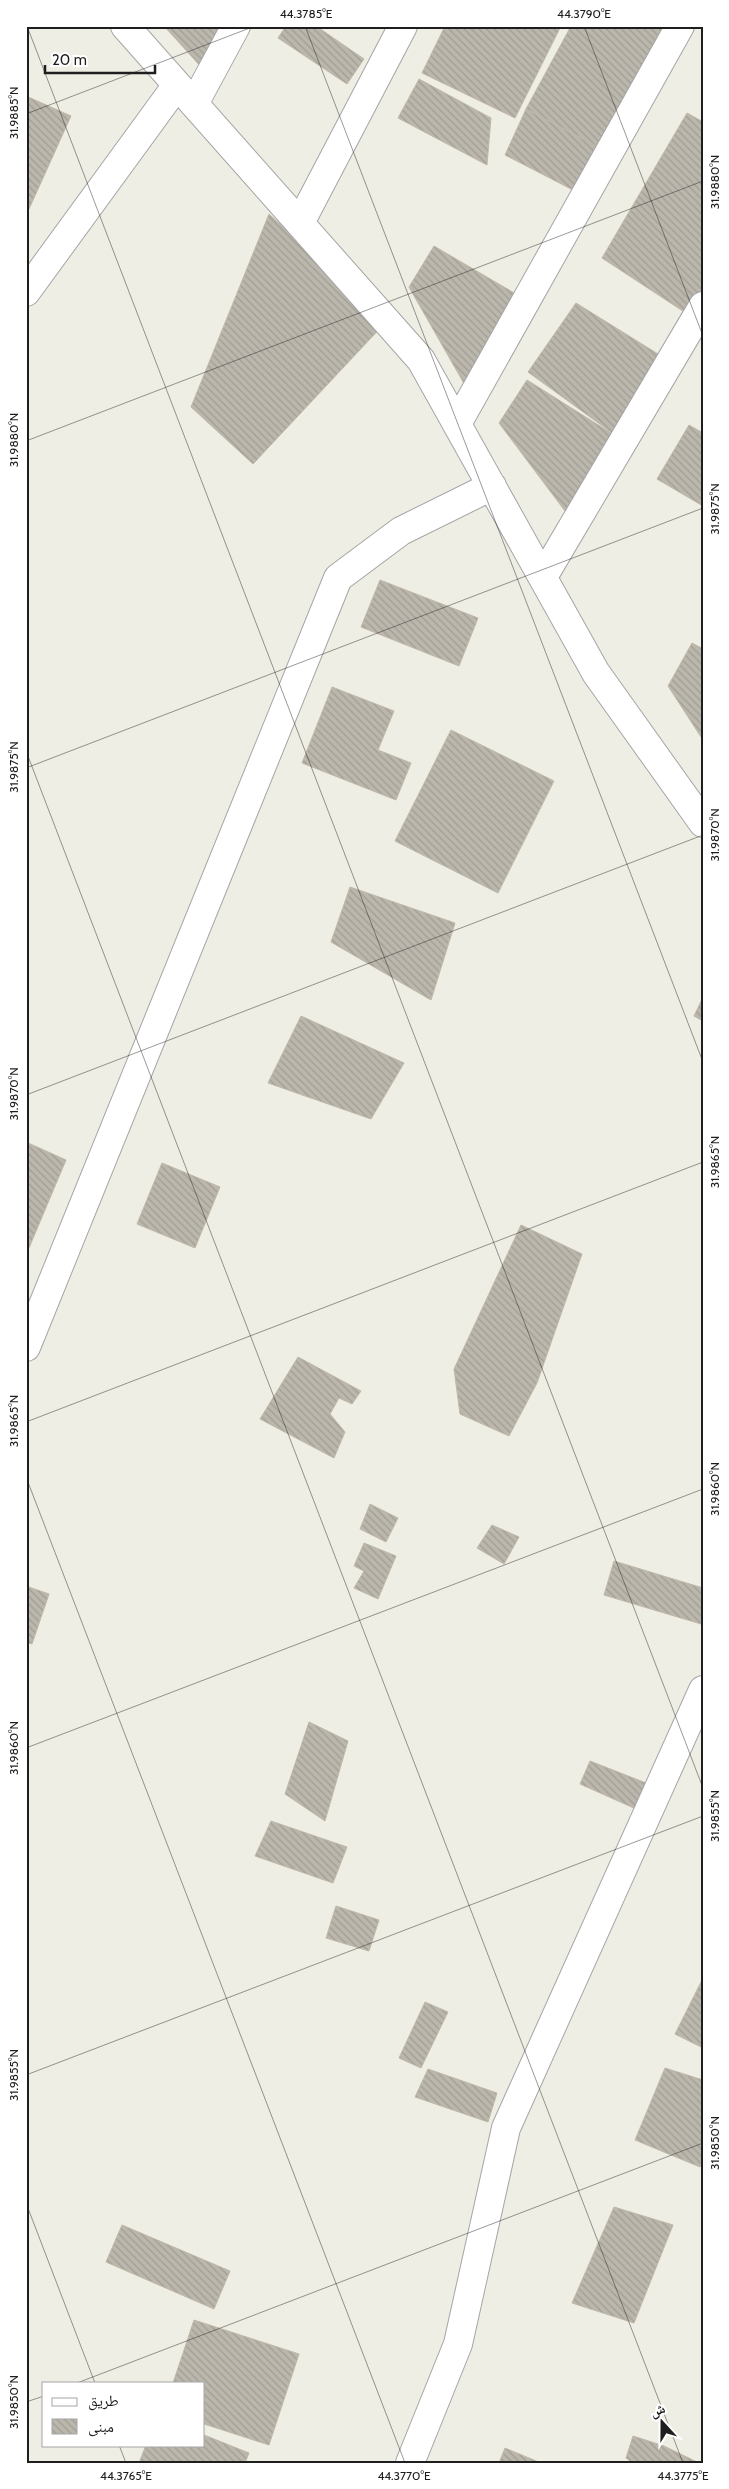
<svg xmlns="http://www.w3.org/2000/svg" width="729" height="2489" font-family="Cabin,'Noto Naskh Arabic',sans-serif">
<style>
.building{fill:url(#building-back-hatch);stroke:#c0b8a6}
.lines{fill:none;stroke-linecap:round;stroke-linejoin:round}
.street-casing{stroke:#a5a5a5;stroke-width:30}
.street{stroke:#fff;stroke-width:28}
.ticks{fill:none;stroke:#1e1e1e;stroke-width:1;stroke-opacity:0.45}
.neatline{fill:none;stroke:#1e1e1e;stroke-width:2}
.ticks-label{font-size:12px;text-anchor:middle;fill:#1e1e1e}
</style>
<defs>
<pattern id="building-back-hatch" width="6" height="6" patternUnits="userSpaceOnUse" patternTransform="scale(1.25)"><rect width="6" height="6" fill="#bbb7ad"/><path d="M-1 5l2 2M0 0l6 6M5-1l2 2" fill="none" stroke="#a09d94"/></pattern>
</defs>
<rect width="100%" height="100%" fill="#efeee4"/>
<path class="building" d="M164 26H225L203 69Z
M286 26H316L364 59 347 84 278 38Z
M445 26H561L515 118 422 73Z
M571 26H663L598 147 526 109Z
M419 79 491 118 487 165 398 118Z
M26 96 71 116 29 209 26 208Z
M526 109 598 147 573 190 505 155Z
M687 113 703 122V305L695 319 602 258Z
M269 214 386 322 253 464 191 407Z
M434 246 521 297 466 387 409 287Z
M576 303 666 359 619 438 528 372Z
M527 380 619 438 568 515 499 423Z
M689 425 703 433V506L657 479Z
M380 580 478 618 459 666 361 627Z
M692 643 703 649V740L668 686Z
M332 687 394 711 378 750 411 763 396 800 302 763Z
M451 730 554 781 498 893 395 841Z
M350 887 455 923 431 1000 331 942Z
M703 997V1021L694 1016Z
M301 1016 404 1063 371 1119 268 1083Z
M26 1142 66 1160 26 1255Z
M162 1163 220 1187 195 1248 137 1224Z
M521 1225 582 1254 537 1383 509 1436 460 1414 454 1369Z
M298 1357 361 1391 352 1404 339 1398 330 1414 345 1432 334 1458 260 1419Z
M370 1504 398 1518 386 1542 360 1529Z
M492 1525 519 1537 504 1564 477 1548Z
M364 1543 396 1556 378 1599 354 1588 364 1571 354 1566Z
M614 1561 703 1588V1619L701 1624 604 1595Z
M26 1586 49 1594 32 1644 26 1642Z
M309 1722 348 1741 325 1821 285 1794Z
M590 1761 646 1783 636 1809 580 1784Z
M271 1821 347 1847 333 1883 255 1856Z
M336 1906 379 1920 369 1951 326 1938Z
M703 1978V2048L675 2034Z
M425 2002 448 2012 421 2068 399 2058Z
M665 2068 703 2080V2158L700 2167 635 2140Z
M428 2069 497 2093 488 2122 415 2097Z
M614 2207 673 2225 634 2323 572 2303Z
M122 2225 230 2271 214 2309 106 2262Z
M194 2320 299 2354 269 2445 204 2424V2383H173Z
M204 2435 249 2453 245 2463H139L146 2445H204Z
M633 2436 664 2446 699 2463H633L626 2458Z
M505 2448 541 2463H499Z"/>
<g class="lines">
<g class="street-casing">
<path id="street" d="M125 26 421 360 596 673 703 823
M194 104 236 26
M300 223 403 26
M26 292 177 85
M457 424 680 26
M543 577 703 306
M26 1347 338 578 401 531 492 486
M410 2463 458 2344 506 2128 703 1690"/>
</g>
<use href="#street" class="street"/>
</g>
<path class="ticks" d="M27 26 703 1788M305 26 703 1062M584 26 703 336M26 114 255 26M26 441 703 181M26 751 683 2463M26 768 703 508M26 1095 703 835M26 1422 703 1162M26 1477 405 2463M26 1748 703 1489M26 2075 703 1816M26 2203 95 2383M77 2383 703 2143M26 2402 44 2396M119 2445 126 2463"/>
<rect width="729" height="2489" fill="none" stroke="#ffffff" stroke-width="55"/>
<rect x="42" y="2382" width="162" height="65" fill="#ffffff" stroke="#a5a5a5"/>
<rect x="52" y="2398" width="25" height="8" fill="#ffffff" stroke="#a5a5a5"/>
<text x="88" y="2406" font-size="15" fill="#1e1e1e">طريق</text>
<rect x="52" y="2419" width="25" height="15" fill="url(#building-back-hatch)" stroke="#a5a5a5"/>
<text x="88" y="2432" font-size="15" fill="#1e1e1e">مبنى</text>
<g transform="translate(662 2422) rotate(339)" stroke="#ffffff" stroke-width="4" paint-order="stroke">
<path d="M0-4L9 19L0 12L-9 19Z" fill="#1e1e1e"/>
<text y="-8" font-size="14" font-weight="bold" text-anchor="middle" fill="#1e1e1e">ش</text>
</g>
<path d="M45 65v8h110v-8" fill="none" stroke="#1e1e1e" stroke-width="2.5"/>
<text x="52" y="65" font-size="15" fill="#1e1e1e" stroke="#ffffff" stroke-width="4" paint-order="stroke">20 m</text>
<rect x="28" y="28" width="674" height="2434" class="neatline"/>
<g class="ticks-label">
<text x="306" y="18">44.3785°E</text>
<text x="584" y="18">44.3790°E</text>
<text transform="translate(14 113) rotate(-90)" y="4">31.9885°N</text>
<text transform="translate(715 182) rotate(-90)" y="4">31.9880°N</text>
<text transform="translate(14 440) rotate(-90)" y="4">31.9880°N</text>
<text transform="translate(715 509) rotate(-90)" y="4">31.9875°N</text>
<text transform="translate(14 767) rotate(-90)" y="4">31.9875°N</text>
<text transform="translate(715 835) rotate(-90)" y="4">31.9870°N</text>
<text transform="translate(14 1094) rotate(-90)" y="4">31.9870°N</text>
<text transform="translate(715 1162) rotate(-90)" y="4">31.9865°N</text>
<text transform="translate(14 1421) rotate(-90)" y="4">31.9865°N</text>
<text transform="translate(715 1489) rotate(-90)" y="4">31.9860°N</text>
<text transform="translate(14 1748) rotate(-90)" y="4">31.9860°N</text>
<text transform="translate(715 1816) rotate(-90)" y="4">31.9855°N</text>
<text transform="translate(14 2075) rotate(-90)" y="4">31.9855°N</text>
<text transform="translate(715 2143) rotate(-90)" y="4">31.9850°N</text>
<text transform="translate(14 2402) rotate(-90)" y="4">31.9850°N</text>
<text x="126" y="2480">44.3765°E</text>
<text x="404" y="2480">44.3770°E</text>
<text x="683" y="2480">44.3775°E</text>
</g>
</svg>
